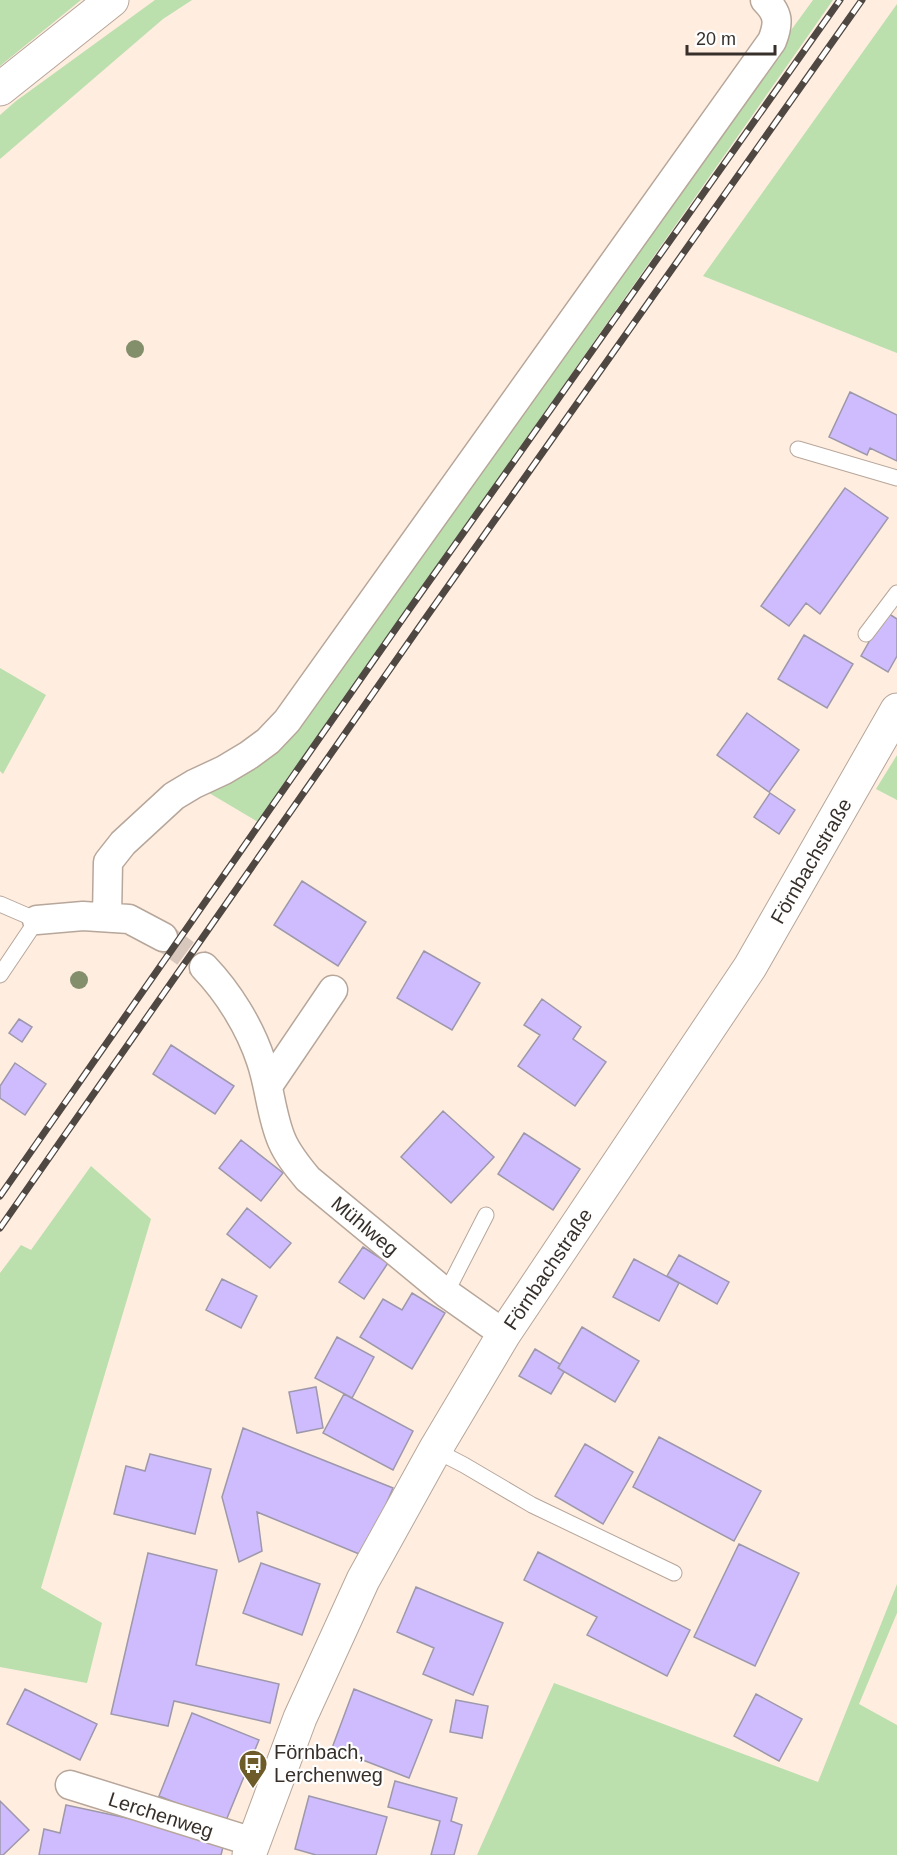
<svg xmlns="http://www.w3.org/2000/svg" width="897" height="1855" font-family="Helvetica,sans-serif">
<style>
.green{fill:#bbdfad}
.building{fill:#cebcff;stroke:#9d98aa;stroke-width:1.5}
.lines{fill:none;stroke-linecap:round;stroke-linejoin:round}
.minor-tunnel{stroke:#d7c7bc;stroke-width:28;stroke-dasharray:28 14;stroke-linecap:butt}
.service-casing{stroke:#b7a69a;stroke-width:17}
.minor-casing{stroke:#b7a69a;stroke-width:31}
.tertiary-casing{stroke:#b7a69a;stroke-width:35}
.secondary-casing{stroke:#b7a69a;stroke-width:35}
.service{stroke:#fff;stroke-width:15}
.minor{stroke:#fff;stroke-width:28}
.tertiary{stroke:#fff;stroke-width:33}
.secondary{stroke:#fff;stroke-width:33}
.rail-casing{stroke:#4f4741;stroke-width:7}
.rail{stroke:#fefefe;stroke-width:4.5;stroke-dasharray:14;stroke-linecap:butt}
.tree{fill:#838e6b}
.labels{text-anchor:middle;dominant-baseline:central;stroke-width:4.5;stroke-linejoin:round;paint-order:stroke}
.street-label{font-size:20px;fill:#362f2a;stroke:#fefefe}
.poi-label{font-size:20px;fill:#362f2a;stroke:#fefefe;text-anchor:start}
</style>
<rect width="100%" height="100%" fill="#ffede0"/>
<path class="green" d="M0 0H81L0 66Z
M155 0H192L163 19 0 159V115L16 101Z
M813 0H833L258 822 194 784 287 721Z
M897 4V353L703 276Z
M0 668 46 695 3 774 0 771Z
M897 755V800L876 789Z
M91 1166 151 1219 41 1588 102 1623 87 1683 0 1667V1273L21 1245 31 1250Z
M897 1584V1613L859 1704 897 1725V1855H477L554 1683 818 1782Z"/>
<path class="building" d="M850 392 897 415V461L870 448 867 455 829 437Z
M845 488 888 518 820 614 806 603 789 626 761 606Z
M886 612 897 619V656L888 672 861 656Z
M804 635 853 664 827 708 778 679Z
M747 713 799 750 769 792 717 755Z
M770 793 795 810 779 834 754 817Z
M302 881 366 922 338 966 274 925Z
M424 951 480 983 452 1030 397 998Z
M542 999 581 1027 573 1039 606 1062 575 1106 518 1066 540 1035 524 1025Z
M19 1019 32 1027 22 1042 9 1033Z
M171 1045 234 1086 215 1114 153 1074Z
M15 1063 46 1084 25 1115 0 1098V1086Z
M443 1111 494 1157 451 1203 401 1157Z
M524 1133 580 1169 553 1210 498 1174Z
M241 1140 283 1173 261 1201 219 1168Z
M247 1208 291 1243 270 1268 227 1234Z
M363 1247 388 1263 364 1299 339 1282Z
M679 1255 729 1282 717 1304 667 1276Z
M634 1259 679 1283 659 1321 613 1297Z
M222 1279 257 1296 241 1328 206 1310Z
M412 1293 445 1313 412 1369 360 1337 383 1299 402 1310Z
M582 1327 639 1361 615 1402 558 1368Z
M337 1337 374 1357 352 1398 315 1378Z
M535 1349 560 1364 558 1368 564 1372 551 1394 519 1376Z
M316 1387 323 1428 297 1433 289 1392Z
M344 1394 413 1431 393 1470 323 1433Z
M243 1428 393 1488 364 1556 257 1512 262 1551 239 1562 222 1497Z
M659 1437 761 1491 734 1541 633 1487Z
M585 1444 633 1472 603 1524 555 1496Z
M150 1454 211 1469 195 1534 114 1514 126 1466 145 1471Z
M739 1544 799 1573 755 1666 694 1637Z
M538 1552 690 1630 667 1676 587 1635 597 1617 524 1580Z
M148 1553 217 1570 196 1665 279 1684 270 1723 174 1701 168 1726 111 1714Z
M261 1563 320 1584 302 1635 243 1613Z
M416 1587 503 1623 473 1695 423 1674 434 1648 397 1632Z
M25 1689 97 1724 80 1760 7 1724Z
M354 1689 432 1720 409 1778 332 1748Z
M756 1694 802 1719 779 1761 734 1736Z
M456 1700 488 1706 482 1738 450 1732Z
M192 1713 259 1740 225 1823 159 1796Z
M395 1781 457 1798 451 1821 462 1825 454 1855H431L440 1821 388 1807Z
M309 1796 387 1817 376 1855H316L295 1849Z
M0 1801 29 1830 3 1855H0Z
M66 1805 225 1839 221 1855H39L44 1829 60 1833Z"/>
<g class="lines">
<path class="minor-tunnel" d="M163 937 204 967"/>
<g class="service-casing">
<path id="service" d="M798 449 897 478
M866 634 897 593
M0 904 37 920 0 975
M446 1293 486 1215
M435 1450 464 1465 532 1505 674 1573"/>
</g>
<g class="minor-casing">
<path id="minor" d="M107 917 108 862 123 843 174 796 194 784 224 770 249 755 268 741 287 721 772 41C779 23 779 14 765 0
M37 920 83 916 129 919 163 937
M204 967C228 992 250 1027 261 1061 270 1087 271 1116 282 1141 288 1155 298 1167 308 1179L446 1293 504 1334
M268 1086 333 990
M70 1785 253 1842"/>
</g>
<g class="tertiary-casing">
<path id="tertiary" d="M249 1855 300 1718 363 1580 435 1450 504 1334 750 967 897 710"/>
</g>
<g class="secondary-casing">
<path id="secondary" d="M0 89 112 0"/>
</g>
<use href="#service" class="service"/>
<use href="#minor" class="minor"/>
<use href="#tertiary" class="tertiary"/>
<use href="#secondary" class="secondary"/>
<g class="rail-casing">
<path id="rail" d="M0 1196 406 614 840 0
M0 1228 420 626 862 0"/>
</g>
<use href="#rail" class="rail"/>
</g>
<g class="tree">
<circle cx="135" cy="349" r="9"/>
<circle cx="79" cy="980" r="9"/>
</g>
<defs>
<g id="bus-pin" transform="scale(1.5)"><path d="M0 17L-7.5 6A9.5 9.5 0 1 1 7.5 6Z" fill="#6d5b29" stroke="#fefefe"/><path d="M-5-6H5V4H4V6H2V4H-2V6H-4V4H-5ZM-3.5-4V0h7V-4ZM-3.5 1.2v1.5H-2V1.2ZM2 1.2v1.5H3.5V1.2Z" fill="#fff"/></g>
</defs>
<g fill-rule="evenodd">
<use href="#bus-pin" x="253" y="1764"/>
</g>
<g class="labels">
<g class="street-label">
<text transform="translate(811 861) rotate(-60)">Förnbachstraße</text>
<text transform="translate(365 1226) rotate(40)">Mühlweg</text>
<text transform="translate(548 1269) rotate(-56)">Förnbachstraße</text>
<text transform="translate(161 1815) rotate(18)">Lerchenweg</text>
</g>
<g class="poi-label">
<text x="274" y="1752">Förnbach,<tspan x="274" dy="23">Lerchenweg</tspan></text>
</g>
</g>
<path d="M687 45v9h88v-9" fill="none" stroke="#362f2a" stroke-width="3"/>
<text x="696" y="45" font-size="18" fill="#362f2a" stroke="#fefefe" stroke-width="4.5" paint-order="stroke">20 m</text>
</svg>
